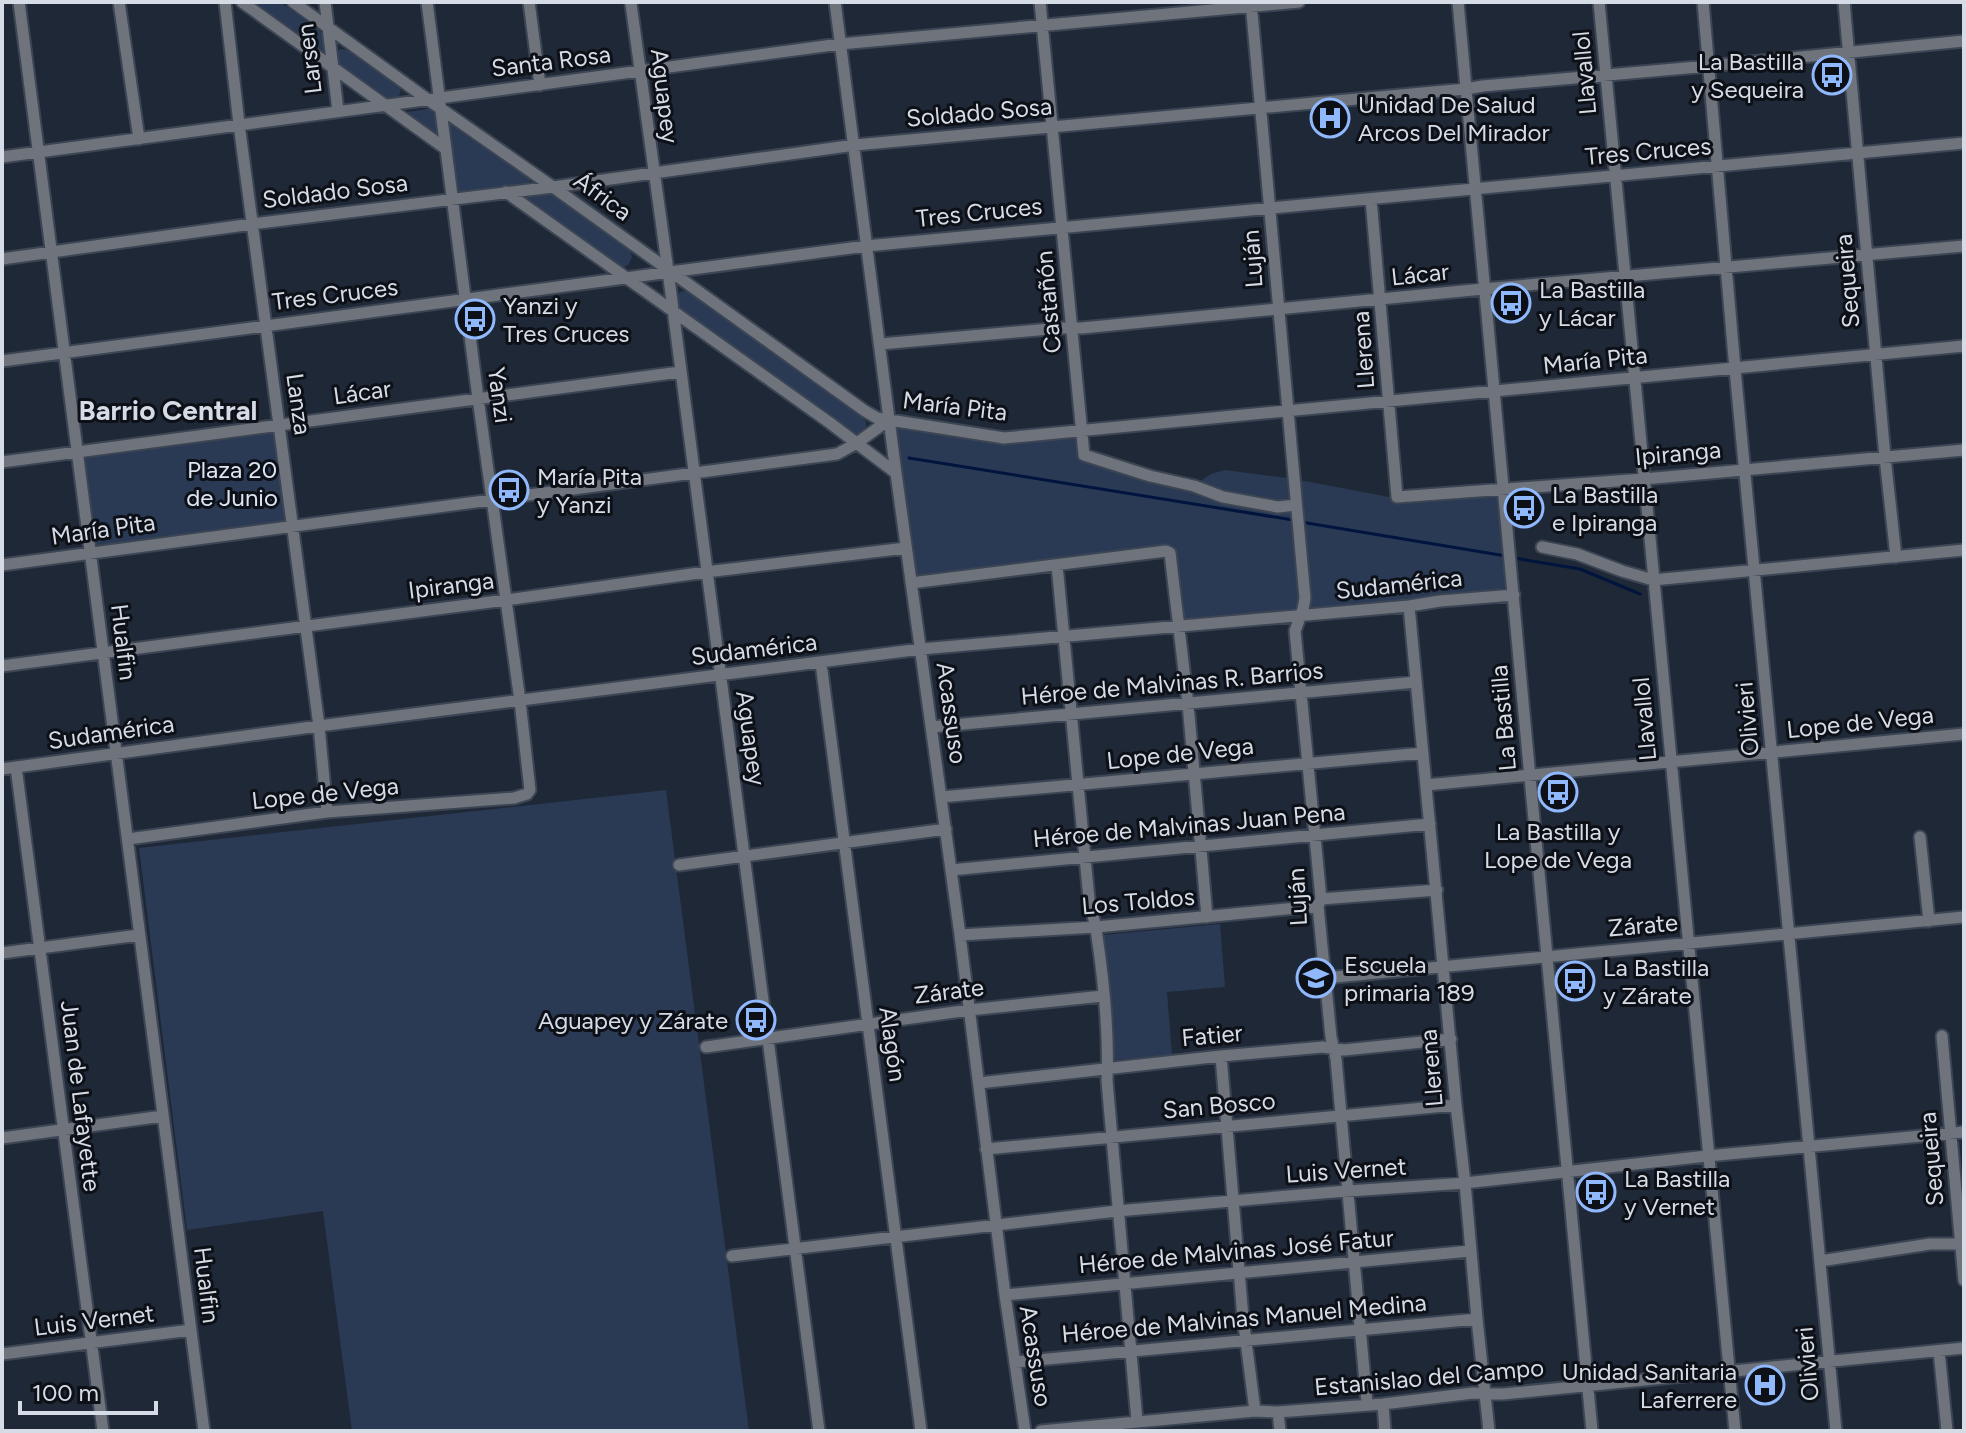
<svg xmlns="http://www.w3.org/2000/svg" width="1966" height="1433" font-family="Figtree,sans-serif">
<style>
.green{fill:#2a3a55}
.lines{fill:none;stroke-linecap:round;stroke-linejoin:round}
.stream{stroke:#01143e;stroke-width:3}
.minor-casing{stroke:#3c4553;stroke-width:15}
.minor{stroke:#6f747c;stroke-width:11}
.labels{text-anchor:middle;dominant-baseline:central;stroke-width:6;stroke-linejoin:round;paint-order:stroke}
.street-label{font-size:24px;fill:#d6dce6;stroke:#0d1117}
.poi-label{font-size:24px;fill:#d6dce6;stroke:#0d1117;text-anchor:start}
.park-label{font-size:24px;fill:#dce5f4;stroke:#0d1117}
.quarter-label{font-size:28px;font-weight:bold;fill:#d6dce6;stroke:#0d1117}
</style>
<rect width="100%" height="100%" fill="#1f2837"/>
<path class="green" d="M259 2H280L320 31 325 39 326 50 320 54 254 6Z
M340 49 347 50 398 85C405 94 396 101 386 101L337 64 335 54Z
M433 108 435 109 438 138 402 113Z
M449 121 528 174 530 180 529 183 463 196 457 190 448 125Z
M549 192 554 193 629 247 632 257 628 265 620 269 526 201 525 196 527 193Z
M684 291 694 293 860 415 866 422V427L860 435 851 433 678 309 676 299 680 292Z
M890 419 995 437 1082 429 1084 455 1193 486 1211 474 1225 470 1294 479 1389 497 1504 490 1514 595 1179 626 1170 553 911 583Z
M280 425 293 526 91 553 78 452Z
M666 790 749 1431H352L323 1211 187 1230 139 848Z
M1220 924 1225 987 1167 992 1172 1055 1114 1060 1103 935Z"/>
<g class="lines">
<path class="stream" d="M909 458 1293 520
M1301 522 1506 556
M1514 558 1580 569 1640 594"/>
<g class="minor-casing">
<path id="minor" d="M19 2 204 1431
M119 2 139 139
M225 2 239 124 319 726 327 812
M242 2 446 149
M293 2 427 99 553 187 865 411 877 418 1004 438 1964 346
M325 2 338 111
M529 2 540 85
M835 2 896 473 960 935 1005 1295 1025 1431
M1040 2 1084 455 1150 476 1194 486 1223 497 1278 507 1296 505
M1251 2 1305 598 1303 609 1295 631 1321 899 1318 906 1331 1037 1336 1059 1367 1404
M1458 2C1501 478 1547 955 1592 1431
M1599 2 1735 1431
M1703 2 1735 369 1836 1431
M1844 2 1885 457 1896 557
M631 4 668 271 819 1431
M2 157 840 44 1299 2
M506 192 830 423 896 473
M1371 199 1397 497 1644 479 1964 450
M2 259 252 224 553 187 855 145 1466 89 1483 86 1709 66 1964 41
M880 344 1060 328H1082L1483 289 1964 246
M2 361 866 246 1964 143
M2 462 680 372
M1542 547 1577 554 1622 571 1653 580 1964 550
M2 565 837 454 857 443 890 419
M1057 565 1089 899C1091 911 1096 923 1097 936 1104 983 1109 1033 1107 1081L1137 1421
M911 583 1166 551 1170 553 1188 704 1207 917
M1409 606 1456 1105 1465 1183 1477 1319 1489 1431
M821 663 921 1431
M2 666 506 600 706 572 906 548
M931 727 1416 682
M16 767 103 1431
M2 769 319 726 921 649 1409 606 1440 601 1514 595
M1426 785 1964 734
M941 797 1423 753
M1920 837 1929 921
M128 839 327 812 514 798 527 794 530 790 520 701 478 398 427 2
M679 865 946 829
M951 870 1430 824
M1321 899 1437 890
M960 935 1096 927 1318 906
M2 953 139 935
M1325 978 1964 917
M1942 1036 1964 1280
M706 1047 969 1010 1103 996
M1221 1056 1243 1318 1255 1411
M979 1083 1221 1056 1323 1047 1344 1050 1451 1039
M2 1138 163 1116
M986 1149 1456 1105
M732 1256 1117 1211 1334 1192 1465 1183 1707 1156 1964 1132
M1820 1261 1930 1244H1961
M1005 1295 1470 1251
M1939 1351 1947 1431
M2 1354 191 1330
M1015 1362 1477 1319
M1383 1404 1385 1431
M1278 1412 1280 1431
M1041 1431 1255 1411 1278 1412 1383 1404 1473 1393 1503 1394 1964 1348"/>
</g>
<use href="#minor" class="minor"/>
</g>
<defs>
<g id="bus-ring" transform="scale(2)"><circle r="9.5" fill="#0d1117" stroke="#90b8fd" stroke-width="1.5"/><path d="M-5-6H5V4H4V6H2V4H-2V6H-4V4H-5ZM-3.5-4V0h7V-4ZM-3.5 1.2v1.5H-2V1.2ZM2 1.2v1.5H3.5V1.2Z" fill="#90b8fd"/></g>
<g id="hospital-ring" transform="scale(2)"><circle r="9.5" fill="#0d1117" stroke="#90b8fd" stroke-width="1.5"/><path d="M-5-5h3v3.5h4V-5h3V5h-3V1.5h-4V5h-3Z" fill="#90b8fd"/></g>
<g id="school-ring" transform="scale(2)"><circle r="9.5" fill="#0d1117" stroke="#90b8fd" stroke-width="1.5"/><path d="M0-5L7-2L0 1L-7-2ZM-4 1L0 2.5L4 1V4Q0 6-4 4Z" fill="#90b8fd"/></g>
</defs>
<g fill-rule="evenodd">
<use href="#bus-ring" x="1832" y="75"/>
<use href="#hospital-ring" x="1330" y="118"/>
<use href="#bus-ring" x="1511" y="303"/>
<use href="#bus-ring" x="475" y="319"/>
<use href="#bus-ring" x="509" y="490"/>
<use href="#bus-ring" x="1524" y="508"/>
<use href="#bus-ring" x="1558" y="792"/>
<use href="#school-ring" x="1316" y="978"/>
<use href="#bus-ring" x="1575" y="981"/>
<use href="#bus-ring" x="756" y="1020"/>
<use href="#bus-ring" x="1596" y="1192"/>
<use href="#hospital-ring" x="1765" y="1385"/>
</g>
<g class="labels">
<g class="street-label">
<text transform="translate(309 59) rotate(-97)">Larsen</text>
<text transform="translate(551 61) rotate(-7)">Santa Rosa</text>
<text transform="translate(1584 73) rotate(-95)">Llavallol</text>
<text transform="translate(665 96) rotate(83)">Aguapey</text>
<text transform="translate(979 112) rotate(-5)">Soldado Sosa</text>
<text transform="translate(1648 151) rotate(-5)">Tres Cruces</text>
<text transform="translate(335 191) rotate(-7)">Soldado Sosa</text>
<text transform="translate(603 196) rotate(36)">África</text>
<text transform="translate(979 212) rotate(-6)">Tres Cruces</text>
<text transform="translate(1252 259) rotate(-94)">Luján</text>
<text transform="translate(1420 274) rotate(-6)">Lácar</text>
<text transform="translate(1847 281) rotate(-95)">Sequeira</text>
<text transform="translate(335 294) rotate(-7)">Tres Cruces</text>
<text transform="translate(1048 302) rotate(-95)">Castañón</text>
<text transform="translate(1363 350) rotate(-94)">Llerena</text>
<text transform="translate(1595 360) rotate(-6)">María Pita</text>
<text transform="translate(362 392) rotate(-8)">Lácar</text>
<text transform="translate(500 395) rotate(82)">Yanzi</text>
<text transform="translate(299 404) rotate(82)">Lanza</text>
<text transform="translate(955 406) rotate(7)">María Pita</text>
<text transform="translate(1678 453) rotate(-5)">Ipiranga</text>
<text transform="translate(103 529) rotate(-8)">María Pita</text>
<text transform="translate(1399 584) rotate(-6)">Sudamérica</text>
<text transform="translate(451 585) rotate(-7)">Ipiranga</text>
<text transform="translate(124 642) rotate(83)">Hualfin</text>
<text transform="translate(754 649) rotate(-7)">Sudamérica</text>
<text transform="translate(1172 683) rotate(-5)">Héroe de Malvinas R. Barrios</text>
<text transform="translate(952 713) rotate(82)">Acassuso</text>
<text transform="translate(1503 718) rotate(-95)">La Bastilla</text>
<text transform="translate(1644 719) rotate(-95)">Llavallol</text>
<text transform="translate(1747 719) rotate(-95)">Olivieri</text>
<text transform="translate(1860 722) rotate(-6)">Lope de Vega</text>
<text transform="translate(111 732) rotate(-8)">Sudamérica</text>
<text transform="translate(751 738) rotate(82)">Aguapey</text>
<text transform="translate(1180 753) rotate(-6)">Lope de Vega</text>
<text transform="translate(325 793) rotate(-6)">Lope de Vega</text>
<text transform="translate(1189 825) rotate(-5)">Héroe de Malvinas Juan Pena</text>
<text transform="translate(1297 897) rotate(-93)">Luján</text>
<text transform="translate(1138 901) rotate(-5)">Los Toldos</text>
<text transform="translate(1643 925) rotate(-5)">Zárate</text>
<text transform="translate(949 991) rotate(-7)">Zárate</text>
<text transform="translate(1212 1035) rotate(-5)">Fatier</text>
<text transform="translate(893 1044) rotate(82)">Alagón</text>
<text transform="translate(1431 1068) rotate(-95)">Llerena</text>
<text transform="translate(81 1096) rotate(83)">Juan de Lafayette</text>
<text transform="translate(1219 1105) rotate(-5)">San Bosco</text>
<text transform="translate(1931 1159) rotate(-95)">Sequeira</text>
<text transform="translate(1346 1170) rotate(-4)">Luis Vernet</text>
<text transform="translate(1236 1251) rotate(-5)">Héroe de Malvinas José Fatur</text>
<text transform="translate(207 1285) rotate(83)">Hualfin</text>
<text transform="translate(1244 1318) rotate(-5)">Héroe de Malvinas Manuel Medina</text>
<text transform="translate(94 1320) rotate(-7)">Luis Vernet</text>
<text transform="translate(1036 1356) rotate(81)">Acassuso</text>
<text transform="translate(1807 1364) rotate(-95)">Olivieri</text>
<text transform="translate(1429 1377) rotate(-5)">Estanislao del Campo</text>
</g>
<g class="poi-label">
<text x="1804" y="61" text-anchor="end">La Bastilla<tspan x="1804" dy="28">y Sequeira</tspan></text>
<text x="1358" y="104">Unidad De Salud<tspan x="1358" dy="28">Arcos Del Mirador</tspan></text>
<text x="1539" y="289">La Bastilla<tspan x="1539" dy="28">y Lácar</tspan></text>
<text x="503" y="305">Yanzi y<tspan x="503" dy="28">Tres Cruces</tspan></text>
<text x="537" y="476">María Pita<tspan x="537" dy="28">y Yanzi</tspan></text>
<text x="1552" y="494">La Bastilla<tspan x="1552" dy="28">e Ipiranga</tspan></text>
<text x="1558" y="831" text-anchor="middle">La Bastilla y<tspan x="1558" dy="28">Lope de Vega</tspan></text>
<text x="1344" y="964">Escuela<tspan x="1344" dy="28">primaria 189</tspan></text>
<text x="1603" y="967">La Bastilla<tspan x="1603" dy="28">y Zárate</tspan></text>
<text x="728" y="1020" text-anchor="end">Aguapey y Zárate</text>
<text x="1624" y="1178">La Bastilla<tspan x="1624" dy="28">y Vernet</tspan></text>
<text x="1737" y="1371" text-anchor="end">Unidad Sanitaria<tspan x="1737" dy="28">Laferrere</tspan></text>
</g>
<g class="park-label">
<text x="232" y="469">Plaza 20<tspan x="232" dy="28">de Junio</tspan></text>
</g>
<g class="quarter-label">
<text x="168" y="410">Barrio Central</text>
</g>
</g>
<rect width="1966" height="1433" fill="none" stroke="#d6dce6" stroke-width="8"/>
<path d="M20 1401v12h136v-12" fill="none" stroke="#d6dce6" stroke-width="4"/>
<text x="32" y="1401" font-size="24" fill="#d6dce6" stroke="#0d1117" stroke-width="6" paint-order="stroke">100 m</text>
</svg>
